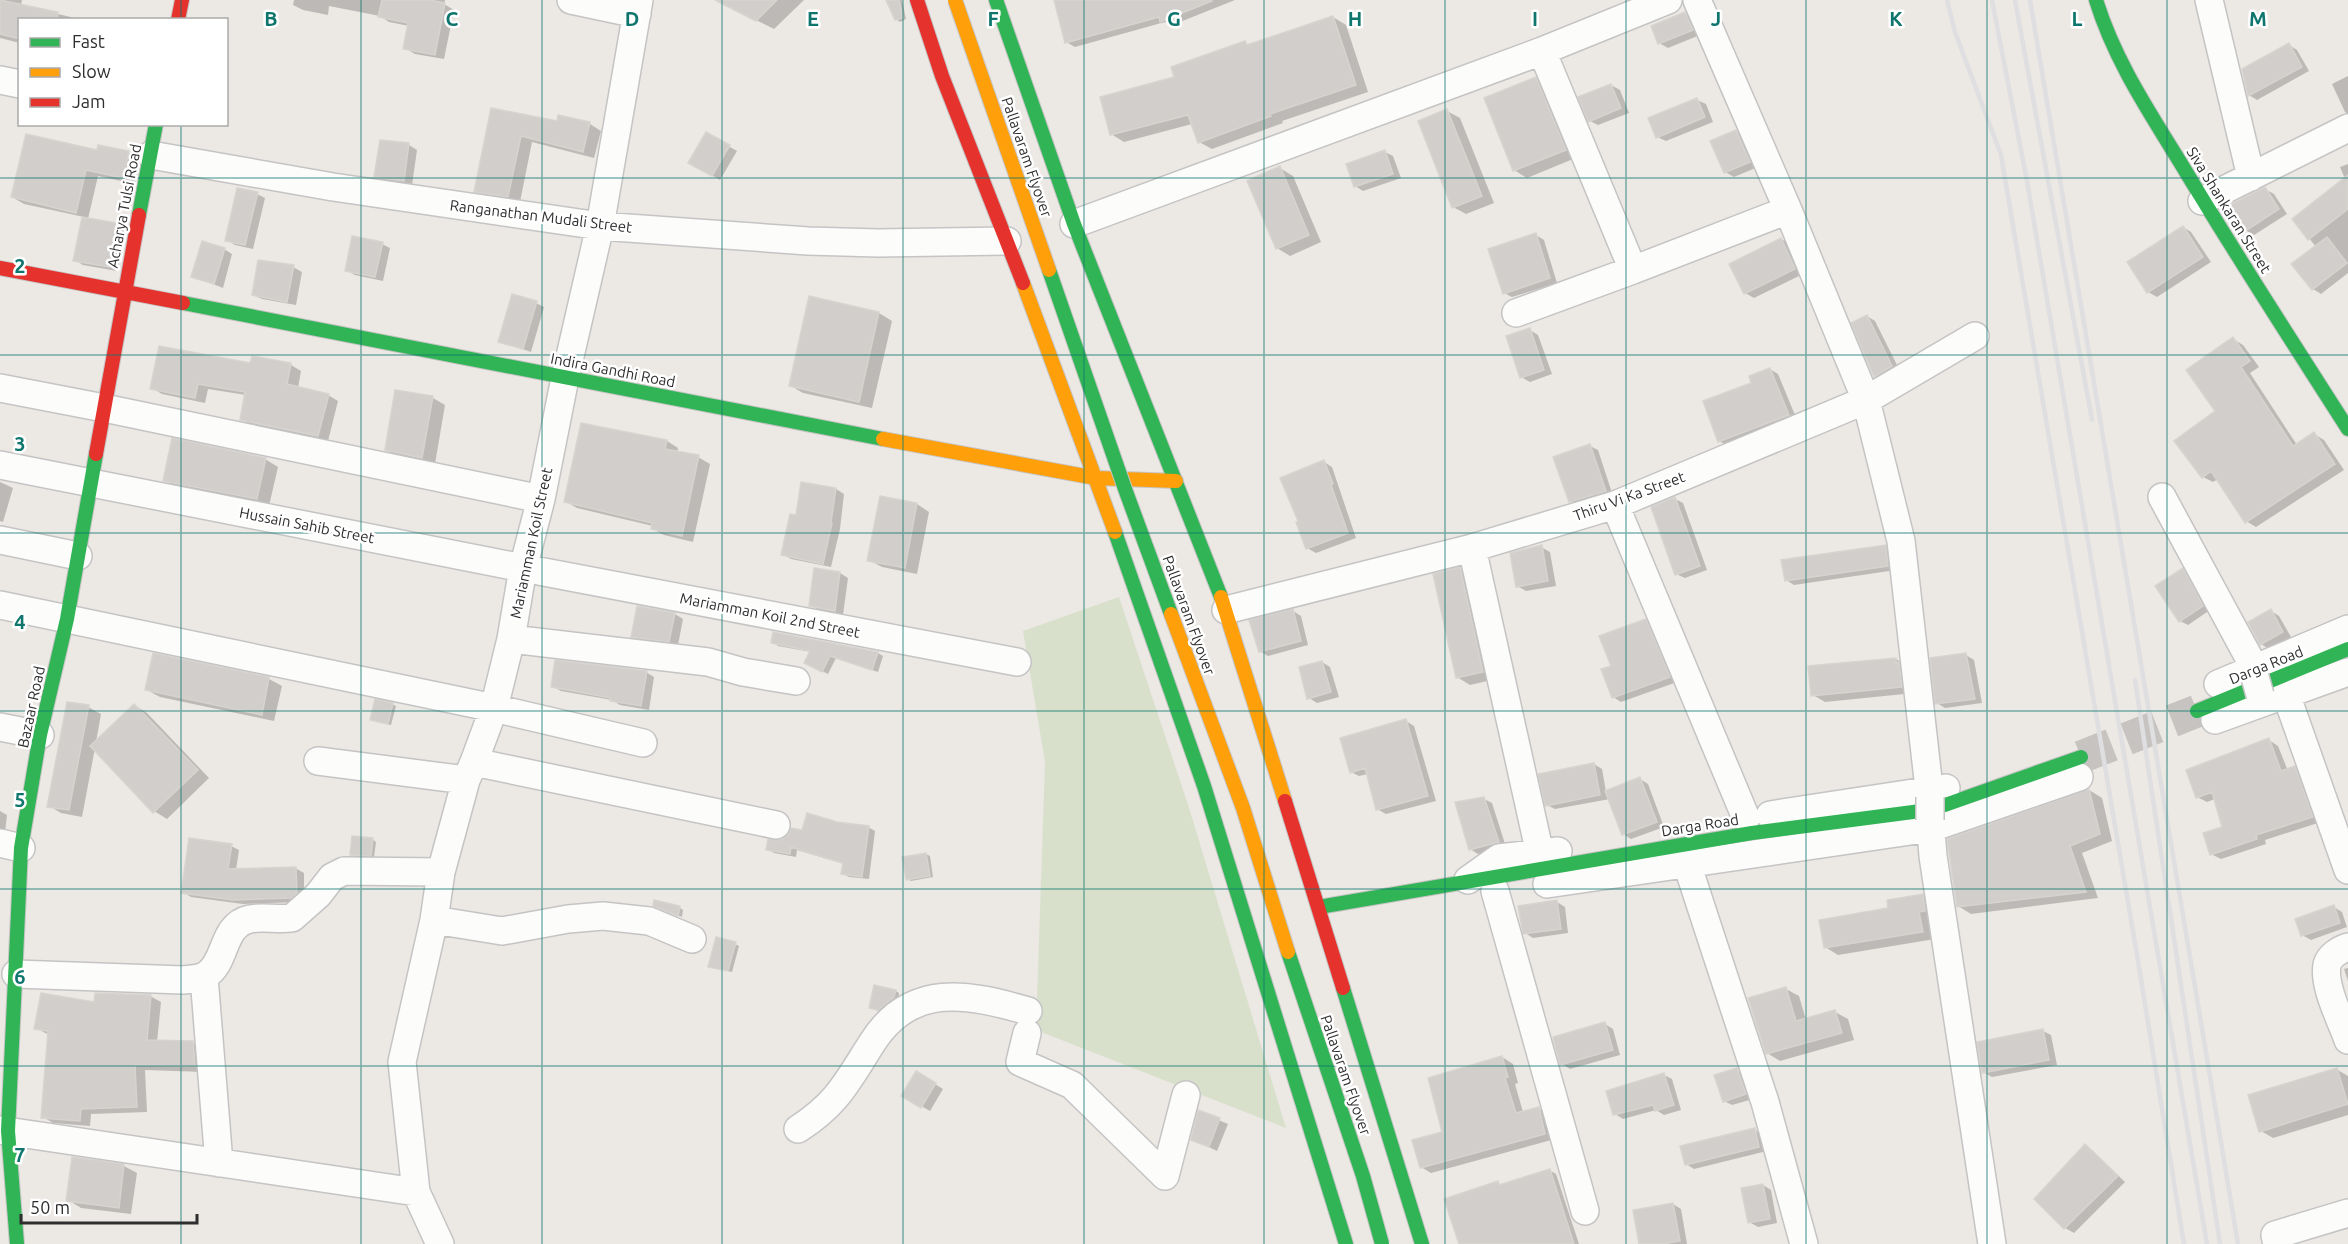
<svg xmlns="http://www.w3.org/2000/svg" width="2348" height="1244" font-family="Ubuntu,sans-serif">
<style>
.cemetery{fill:#d8e0cc}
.shadow{fill:#0003}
.building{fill:#d1cecb;stroke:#d7d4d0;stroke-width:1.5}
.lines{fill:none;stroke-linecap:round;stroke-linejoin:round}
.secondary-tunnel{stroke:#c6c3c0;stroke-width:33;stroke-dasharray:33 16;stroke-linecap:butt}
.street-casing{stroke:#c5c4c5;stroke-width:30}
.fast-casing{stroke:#c5c4c5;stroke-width:16}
.slow-casing{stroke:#c5c4c5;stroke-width:16}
.jam-casing{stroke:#c5c4c5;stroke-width:16}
.street{stroke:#fcfcfb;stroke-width:27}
.fast{stroke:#30b455;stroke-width:14}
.slow{stroke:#ff9f0a;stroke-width:14}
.jam{stroke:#e5322d;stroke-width:14}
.rail{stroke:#dfdfe1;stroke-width:4.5}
.street-bridge-casing{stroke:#c5c4c5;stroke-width:30;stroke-linecap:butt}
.fast-bridge-casing{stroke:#c6c5c4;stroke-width:16;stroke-linecap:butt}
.slow-bridge-casing{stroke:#c6c5c4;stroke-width:16;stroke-linecap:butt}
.street-bridge{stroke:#fcfcfb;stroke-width:27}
.fast-bridge{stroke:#30b455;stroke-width:14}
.slow-bridge{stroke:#ff9f0a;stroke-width:14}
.grid{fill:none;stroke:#0f766e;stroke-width:1.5;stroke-opacity:0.55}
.labels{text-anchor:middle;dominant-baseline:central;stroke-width:5;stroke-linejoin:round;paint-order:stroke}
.street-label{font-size:15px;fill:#2e2e2e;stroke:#fff}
.grid-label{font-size:20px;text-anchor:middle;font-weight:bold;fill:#0f766e;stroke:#fff;stroke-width:5;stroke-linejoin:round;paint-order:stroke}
</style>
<rect width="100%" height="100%" fill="#ece8e4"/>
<path class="cemetery" d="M1119 597 1190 811 1286 1128 1036 1030 1045 762 1023 631Z"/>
<path class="shadow" d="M0 0H22L21 5 83 20H20V43L0 38Z
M294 0H445L444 4 454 10 444 59 415 54 405 48 409 26 389 22 380 16 329 6 328 15 303 10 293 5Z
M715 0H804L774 29Z
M888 0H902L906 19 900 22 896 19Z
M1055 0H1235L1170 26 1165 22 1075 47 1066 42Z
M1685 14 1693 18 1700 35 1668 48 1659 43Z
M1333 17 1346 25 1368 92 1282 121 1283 123 1212 149 1199 142 1192 124 1124 142 1111 134 1176 78 1245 43 1250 45Z
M2289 45 2297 50 2309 71 2257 100 2249 95Z
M2348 76V114L2345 112 2332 84Z
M1536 79 1549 86 1578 157 1527 178 1514 170Z
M1611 85 1620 90 1629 113 1598 125 1590 121Z
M1697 100 1706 104 1713 122 1666 141 1657 137Z
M492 109 558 123 590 124 601 131 594 158 532 142 520 202 487 198 475 191Z
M1447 111 1460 118 1494 203 1466 214 1453 207Z
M1736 131 1744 136 1758 167 1734 177 1725 172Z
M707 134 737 151 720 180 690 162Z
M409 145 417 150 412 185 384 181 376 176Z
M98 152 129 153 141 160 135 184 98 176 88 219 117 224 125 229 117 271 83 265 75 260 84 217 24 204 12 197Z
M1385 152 1393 156 1401 178 1363 191 1355 186Z
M2348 164V273L2321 294 2313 289 2316 247 2294 219 2345 179 2340 167Z
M1280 168 1293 176 1321 242 1290 256 1277 248Z
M2265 189 2274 194 2287 214 2254 235 2245 230Z
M257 194 265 198 253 249 235 245 227 240Z
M2183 227 2191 232 2211 262 2157 297 2148 292Z
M1536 235 1544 240 1557 283 1512 297 1504 293Z
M1781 239 1790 244 1803 274 1754 298 1745 293Z
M382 244 390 248 383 281 355 275 346 270Z
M224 249 232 254 223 288 193 276Z
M293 267 302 272 296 305 262 299 253 295Z
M811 298 879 313 892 321 872 408 803 393 791 386Z
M536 303 544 307 531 352 500 341Z
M1867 316 1875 321 1900 371 1883 381 1875 376Z
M1530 330 1538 335 1552 374 1530 382 1521 377Z
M2233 339 2243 345 2259 367 2250 373 2297 445 2314 434 2324 440 2344 470 2256 527 2246 521 2218 479 2213 482 2203 477Z
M253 358 291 365 301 371 298 388 328 395 338 401 328 441 251 425 241 419 246 395 208 389 205 403 162 394 152 388 252 365Z
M1770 369 1778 374 1797 420 1728 446 1719 441 1753 384Z
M433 398 445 405 435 464 399 457 386 450Z
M582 425 667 441 678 448 677 453 698 457 710 464 693 542 664 535 653 529V526L577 508 565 501Z
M1590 446 1598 450 1613 496 1578 506 1570 501Z
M265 459 278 467 269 506 178 488 165 480Z
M1324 462 1332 467 1356 538 1316 553 1307 548Z
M0 482 13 488 3 522 0 521Z
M836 489 844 494 840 529 831 567 791 559 782 554 797 517Z
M1675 499 1683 503 1707 570 1685 578 1676 574Z
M917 504 929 512 917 574 882 567 869 560Z
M1885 546 1894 551 1896 570 1794 585 1786 580Z
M1541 547 1550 552 1556 586 1526 591 1517 586Z
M1460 569 1473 576 1496 679 1470 685 1457 677Z
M2183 570 2191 575 2210 610 2188 625 2180 621Z
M840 573 848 578 843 615 819 610 811 606Z
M638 608 675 614 683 619 678 645 641 641 632 636Z
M1293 611 1301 616 1308 645 1268 656 1260 651Z
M2271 611 2279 616 2291 637 2269 649 2261 644Z
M1645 620 1654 625 1677 682 1621 702 1613 697 1612 666Z
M775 633 878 653 883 656 878 672 836 658 828 674 812 666 811 652 778 646 773 642Z
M154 655 269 679 282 686 274 721 160 697 147 690Z
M1966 655 1974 660 1982 703 1945 708 1937 703Z
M1896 659 1908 667 1914 693 1825 702 1813 695Z
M1322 662 1330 667 1339 697 1317 703 1309 698Z
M646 672 654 677 649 710 620 705 612 700 561 691 552 686Z
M392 704 396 706 391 725 371 720Z
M134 705 147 713 209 778 167 819 154 811 95 748 82 817 61 813 49 806 88 707 101 714 96 742Z
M1406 721 1414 726 1436 801 1386 814 1377 809 1368 774 1359 776 1351 772Z
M2269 740 2278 746 2288 771 2295 768 2304 774 2321 822 2265 840 2266 844 2221 859 2211 854 2224 827 2215 799 2207 802 2197 797Z
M1594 764 1602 769 1606 792 1640 779 1648 784 1664 827 1631 839 1623 834 1610 799 1555 809 1547 805Z
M2089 790 2102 798 2112 841 2082 853 2098 898 1971 914 1958 906Z
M1484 799 1492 803 1506 847 1478 854 1470 849Z
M0 811 7 815 5 832 0 836Z
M836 823 868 827 875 831 869 879 849 877 843 874 844 864 797 850 796 857 774 853 768 849 782 841Z
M372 839 376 842 374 857H355L351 854Z
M231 846 239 850 236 870 295 868 304 873V898L300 902 243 904 191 897 183 892Z
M926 854 930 856 933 877 911 881 907 879Z
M1923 896 1935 903V939L1838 955 1825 947 1889 909Z
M655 902 680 908 683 910 682 917 658 907Z
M1557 902 1565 907 1568 933 1533 938 1525 933Z
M2334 907 2342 912 2347 927 2311 940 2302 935Z
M735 944 739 946 732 972 714 968Z
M2348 968V981L2344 969Z
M1786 989 1799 996 1806 1020 1835 1012 1848 1019 1854 1040 1780 1061 1767 1053Z
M896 991 899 993 898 999 882 1012 870 1008Z
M150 996 161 1002 157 1042 193 1043 204 1049 205 1072 145 1070 147 1112 91 1114 90 1126 53 1123 43 1117 49 1035 36 1028 95 1003Z
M1605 1024 1613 1029 1620 1055 1570 1069 1562 1064Z
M2043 1031 2051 1035 2057 1065 1992 1077 1983 1072Z
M1502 1057 1513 1064 1518 1083 1515 1084 1523 1112 1538 1108 1549 1114 1555 1139 1431 1173 1421 1167Z
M2336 1069 2348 1076V1115L2273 1138 2261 1131Z
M1737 1070 1746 1075 1753 1099 1732 1105 1724 1101Z
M917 1073 943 1089 930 1111 903 1096Z
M1664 1075 1672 1079 1681 1110 1664 1115 1656 1110 1623 1119 1615 1114Z
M1199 1112 1228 1124 1217 1151 1192 1139Z
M1755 1130 1763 1135 1767 1151 1694 1169 1686 1164Z
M2085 1146 2093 1151 2125 1182 2074 1233 2065 1228 2036 1199Z
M73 1158 124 1166 137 1173 131 1214 81 1208 68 1200Z
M1549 1170 1556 1174 1579 1244H1461L1498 1183 1503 1186Z
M1763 1185 1771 1190 1777 1223 1758 1227 1749 1222Z
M1673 1204 1681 1209 1687 1244H1640Z"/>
<path class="building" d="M0 0 58 12 57 20H20V39L0 34Z
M382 0H430L445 3 435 55 403 49 408 23 378 17Z
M715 0H777L756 21Z
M886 0H899L903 18 895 20Z
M1054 0H1212V1L1160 22 1159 17 1065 43Z
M1685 12 1693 30 1658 44 1651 26Z
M1333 16 1356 85 1270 114 1271 116 1198 143 1188 115 1110 135 1100 97 1174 77 1171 67 1245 41 1247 45Z
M2289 43 2302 67 2248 96 2242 69Z
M1536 77 1566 150 1513 171 1484 98Z
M1611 84 1621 108 1588 122 1578 97Z
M1697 98 1705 117 1656 138 1648 118Z
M491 108 557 121 558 115 590 122 583 152 521 136 508 197 474 192Z
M1447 109 1482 196 1452 208 1418 121Z
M1736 130 1750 162 1724 173 1710 141Z
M706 132 730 145 712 176 688 163Z
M26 134 97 150 98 145 129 151 123 178 86 170 76 213 11 197Z
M380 140 409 143 404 181 374 177Z
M1385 150 1393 174 1354 187 1346 164Z
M1280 166 1309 235 1276 249 1247 181Z
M2348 175V209L2308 240 2292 219Z
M2265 187 2279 209 2244 232 2228 206Z
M237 188 258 192 245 245 225 241Z
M82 217 117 223 109 267 73 261Z
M2183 226 2203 257 2147 293 2127 262Z
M1536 233 1550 278 1503 294 1488 249Z
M352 236 383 242 375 277 345 271Z
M2327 237 2347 263 2312 290 2291 264Z
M1781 238 1795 269 1744 294 1729 264Z
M202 241 225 248 214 284 191 277Z
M258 260 294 265 287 302 252 295Z
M512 294 537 301 523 349 498 342Z
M809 296 879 312 859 402 789 386Z
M1867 315 1892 366 1874 377 1851 323Z
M1530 328 1544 370 1520 378 1506 336Z
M2233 337 2250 361 2241 367 2293 446 2314 432 2335 464 2245 523 2211 471 2202 478 2174 441 2215 411 2186 370Z
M159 346 250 363 252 356 291 363 287 384 329 394 318 436 240 420 245 392 198 384 195 398 150 389Z
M1770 368 1789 415 1718 442 1703 401 1751 383 1749 376Z
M395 390 433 396 422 458 385 450Z
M581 423 667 440 665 449 699 455 682 536 651 529 652 523 564 502Z
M172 438 266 458 257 499 163 481Z
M1590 444 1606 491 1569 502 1553 457Z
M1324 460 1333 484 1331 485 1348 533 1306 549 1296 522 1298 521 1280 478Z
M801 482 836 488 831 522 832 523 823 564 781 555 790 514 796 515Z
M880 496 917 503 905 568 867 561Z
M1675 497 1700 566 1675 575 1651 507Z
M1542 545 1548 581 1516 587 1510 553Z
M1886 545 1888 566 1785 581 1781 560Z
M1460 567 1483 672 1456 678 1433 574Z
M814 568 840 572 835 611 809 606Z
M2183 568 2203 606 2179 622 2155 586Z
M637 606 675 613 669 642 631 637Z
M1293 609 1301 641 1259 652 1249 620Z
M2271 609 2283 632 2260 645 2248 622Z
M1646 619 1670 677 1612 698 1601 669 1611 666 1599 636Z
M773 632 878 652 872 670 830 656 822 672 804 663 810 651 771 643Z
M153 653 269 677 262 715 145 690Z
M1966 653 1975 699 1935 704 1930 658Z
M1896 658V663L1899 662 1902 687 1811 696 1808 666Z
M555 660 647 671 641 706 610 701 611 698 551 687Z
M1322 661 1331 692 1307 699 1299 667Z
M375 699 393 703 388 724 370 720Z
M67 702 89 705 69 810 47 807Z
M134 704 198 770 153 813 90 746Z
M1406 719 1428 796 1376 810 1365 768 1350 773 1340 738Z
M2269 738 2281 771 2295 766 2313 817 2256 835 2257 839 2210 855 2203 833 2222 827 2212 792 2196 798 2186 770Z
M1594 763 1600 795 1545 806 1538 774Z
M1640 777 1657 822 1622 835 1605 791Z
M2089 789 2100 834 2070 846 2086 892 1957 907 1947 839Z
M1484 797 1499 842 1469 850 1455 802Z
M807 813 837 822 869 826 862 877 841 874 843 863 791 847 790 854 766 850 768 839 781 840 788 835 791 828 802 830Z
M352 836 373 838 371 856 350 855Z
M189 838 232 844 228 869 296 867 297 893 291 898 233 900 181 893Z
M926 853 930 876 906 880 902 857Z
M1923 894 1925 911 1919 912 1923 932 1824 948 1819 920 1888 908 1887 900Z
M654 900 680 906 678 916 653 906Z
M1557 900 1561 929 1523 934 1518 906Z
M2334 905 2340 923 2301 936 2295 919Z
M716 937 736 942 728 971 708 967Z
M874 985 896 990 894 997 878 1010 869 1008Z
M1786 987 1796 1021 1835 1010 1842 1033 1766 1054 1748 998Z
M41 993 94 1002 95 993 151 995 147 1040 193 1041 195 1066 135 1065 137 1107 81 1109 80 1121 41 1118 48 1031 34 1029Z
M1605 1022 1613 1050 1560 1065 1553 1037Z
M2043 1029 2049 1060 1982 1073 1977 1042Z
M1502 1056 1508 1077 1505 1078 1516 1113 1539 1107 1545 1134 1420 1168 1412 1140 1442 1132 1428 1078Z
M1737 1068 1746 1094 1723 1102 1714 1075Z
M2337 1068 2348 1104 2259 1132 2248 1095Z
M916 1071 936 1083 921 1108 901 1096Z
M1664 1073 1674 1105 1655 1111 1653 1105 1613 1115 1606 1091Z
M1198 1110 1220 1118 1209 1147 1191 1140Z
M1755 1128 1759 1147 1685 1165 1680 1146Z
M2085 1144 2118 1176 2064 1229 2034 1199Z
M72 1157 124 1164 119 1208 66 1201Z
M1550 1169 1574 1244H1459L1444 1199 1498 1181 1499 1185Z
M1763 1184 1770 1219 1748 1223 1741 1188Z
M1673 1203 1680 1241 1662 1244H1639L1633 1210Z"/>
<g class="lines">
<path class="secondary-tunnel" d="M2081 757 2197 711"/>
<g class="street-casing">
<path id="street" d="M571 0 637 14
M1697 0 1788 210 1866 400 1901 541 1930 797
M2209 0 2251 177
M1542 51 1633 270 1788 210
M0 80 20 84
M151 155 333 187 600 226 808 241 878 243 1007 241
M2202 201 2348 128
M1074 224 1542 51 1668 0
M1516 313 1633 270
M0 388 104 408 541 499
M0 465 523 568 1017 662
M2162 497 2254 667 2255 677
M1615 505 1746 818
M0 540 78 556
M1472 548 1540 854
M0 605 494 708 643 743
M1226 610 1472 548 1615 505 1866 400 1975 336
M511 639 708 662 743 672 796 681
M2218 684 2348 629
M2286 694 2348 870
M2215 720 2348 672
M0 727 40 735
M318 761 466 780
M474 762 776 825
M1770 815 1946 788
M1930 820 1933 856 1992 1244
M0 843 21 848
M1687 864 1765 1102 1804 1244
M1468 880 1499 858 1558 851
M1547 884 1931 828 2079 777
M1495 891 1585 1211
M434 920 502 931 568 919 603 916 649 921 692 939
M2348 947C2339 950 2329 956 2327 965 2323 986 2341 1020 2348 1040
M16 974 183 980C191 979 200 979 206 975 227 963 221 925 250 919 262 916 278 920 292 918L318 895 332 877 344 871 441 872
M204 977 219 1163
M1027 1033 1020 1062 1072 1085 1165 1176 1186 1095
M798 1129C838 1103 847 1082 872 1043 911 981 969 994 1028 1011
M0 1130 416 1192
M440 1244 416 1192 402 1062 434 920 441 872 466 780 474 762 494 708 511 639 523 568 541 499 565 378 600 226 639 0
M2277 1244 2275 1235 2348 1213"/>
</g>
<g class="fast-casing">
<path id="fast" d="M996 0 1074 224 1221 597
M2096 0C2114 59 2148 110 2180 162 2234 252 2291 340 2348 429
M139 215 156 124
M183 303 883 439
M1115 532 1204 786 1346 1244
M2197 711 2348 649
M1319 907 1752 833 1913 812 1945 805 2081 757
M1343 988 1422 1244
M17 1244 8 1131 21 848 40 735 67 619 96 454"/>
</g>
<g class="slow-casing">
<path id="slow" d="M1023 283 1115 532
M883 439 1096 478 1176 481
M1221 597 1285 801"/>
</g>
<g class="jam-casing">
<path id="jam" d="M917 0 942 76 1023 283
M178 20 182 0
M0 268 183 303
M96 454 139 215
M1285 801 1343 988"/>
</g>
<use href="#street" class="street"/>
<use href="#fast" class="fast"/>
<use href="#slow" class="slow"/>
<use href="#jam" class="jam"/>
<path class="rail" d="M1947 0 1955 32 2001 155 2138 961 2184 1244
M1992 0 2027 181 2207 1244
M2015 0 2092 420
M2030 0 2238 1244
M2135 680 2220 1244"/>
<g class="street-bridge-casing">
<path id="street-bridge" d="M2255 677 2260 695
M1930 797V820"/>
</g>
<g class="fast-bridge-casing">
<path id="fast-bridge" d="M1049 270 1125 489 1171 614
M1288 952 1363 1176 1382 1244"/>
</g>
<g class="slow-bridge-casing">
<path id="slow-bridge" d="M955 0 1049 270
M1171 614 1243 808 1288 952"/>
</g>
<use href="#street-bridge" class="street-bridge"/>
<use href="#fast-bridge" class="fast-bridge"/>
<use href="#slow-bridge" class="slow-bridge"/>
</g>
<path class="grid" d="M181 0V20M361 0V1244M542 0V1244M722 0V1244M903 0V1244M1084 0V1244M1264 0V1244M1445 0V1244M1626 0V1244M1806 0V1244M1987 0V1244M2167 0V1244M181 124V1244M0 178H2348M0 355H2348M0 533H2348M0 711H2348M0 889H2348M0 1066H2348"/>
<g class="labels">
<g class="street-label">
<text transform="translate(1027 157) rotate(71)">Pallavaram Flyover</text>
<text transform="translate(124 206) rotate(-79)">Acharya Tulsi Road</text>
<text transform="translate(2229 210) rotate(58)">Siva Shankaran Street</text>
<text transform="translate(541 216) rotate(7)">Ranganathan Mudali Street</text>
<text transform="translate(613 370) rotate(11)">Indira Gandhi Road</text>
<text transform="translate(1629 496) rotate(-20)">Thiru Vi Ka Street</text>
<text transform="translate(307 525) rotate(11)">Hussain Sahib Street</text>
<text transform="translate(531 543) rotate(-78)">Mariamman Koil Street</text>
<text transform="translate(770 615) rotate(11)">Mariamman Koil 2nd Street</text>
<text transform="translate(1189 615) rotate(70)">Pallavaram Flyover</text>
<text transform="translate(2266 665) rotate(-22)">Darga Road</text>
<text transform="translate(31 707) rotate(-78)">Bazaar Road</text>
<text transform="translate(1700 825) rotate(-9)">Darga Road</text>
<text transform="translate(1346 1075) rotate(71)">Pallavaram Flyover</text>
</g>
</g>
<g class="grid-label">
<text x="271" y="26">B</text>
<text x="452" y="26">C</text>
<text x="632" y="26">D</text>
<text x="813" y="26">E</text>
<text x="993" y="26">F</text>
<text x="1174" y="26">G</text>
<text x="1355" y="26">H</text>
<text x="1535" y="26">I</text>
<text x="1716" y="26">J</text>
<text x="1896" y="26">K</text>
<text x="2077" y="26">L</text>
<text x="2258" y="26">M</text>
<text x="20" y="273">2</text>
<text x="20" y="451">3</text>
<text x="20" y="629">4</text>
<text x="20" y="807">5</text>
<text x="20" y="984">6</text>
<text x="20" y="1162">7</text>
</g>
<rect x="18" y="18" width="210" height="108" fill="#ffffff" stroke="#ababab" stroke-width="1.5"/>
<rect x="30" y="38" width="30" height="9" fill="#30b455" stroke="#ababab" stroke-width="1.5"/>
<text x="72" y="48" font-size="18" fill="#2e2e2e">Fast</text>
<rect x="30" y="68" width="30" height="9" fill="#ff9f0a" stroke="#ababab" stroke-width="1.5"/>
<text x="72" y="78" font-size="18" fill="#2e2e2e">Slow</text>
<rect x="30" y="98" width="30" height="9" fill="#e5322d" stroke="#ababab" stroke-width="1.5"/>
<text x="72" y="108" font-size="18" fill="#2e2e2e">Jam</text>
<path d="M21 1214v9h176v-9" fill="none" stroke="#2e2e2e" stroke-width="3"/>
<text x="30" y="1214" font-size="18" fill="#2e2e2e" stroke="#ffffff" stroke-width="4.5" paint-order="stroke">50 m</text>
</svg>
